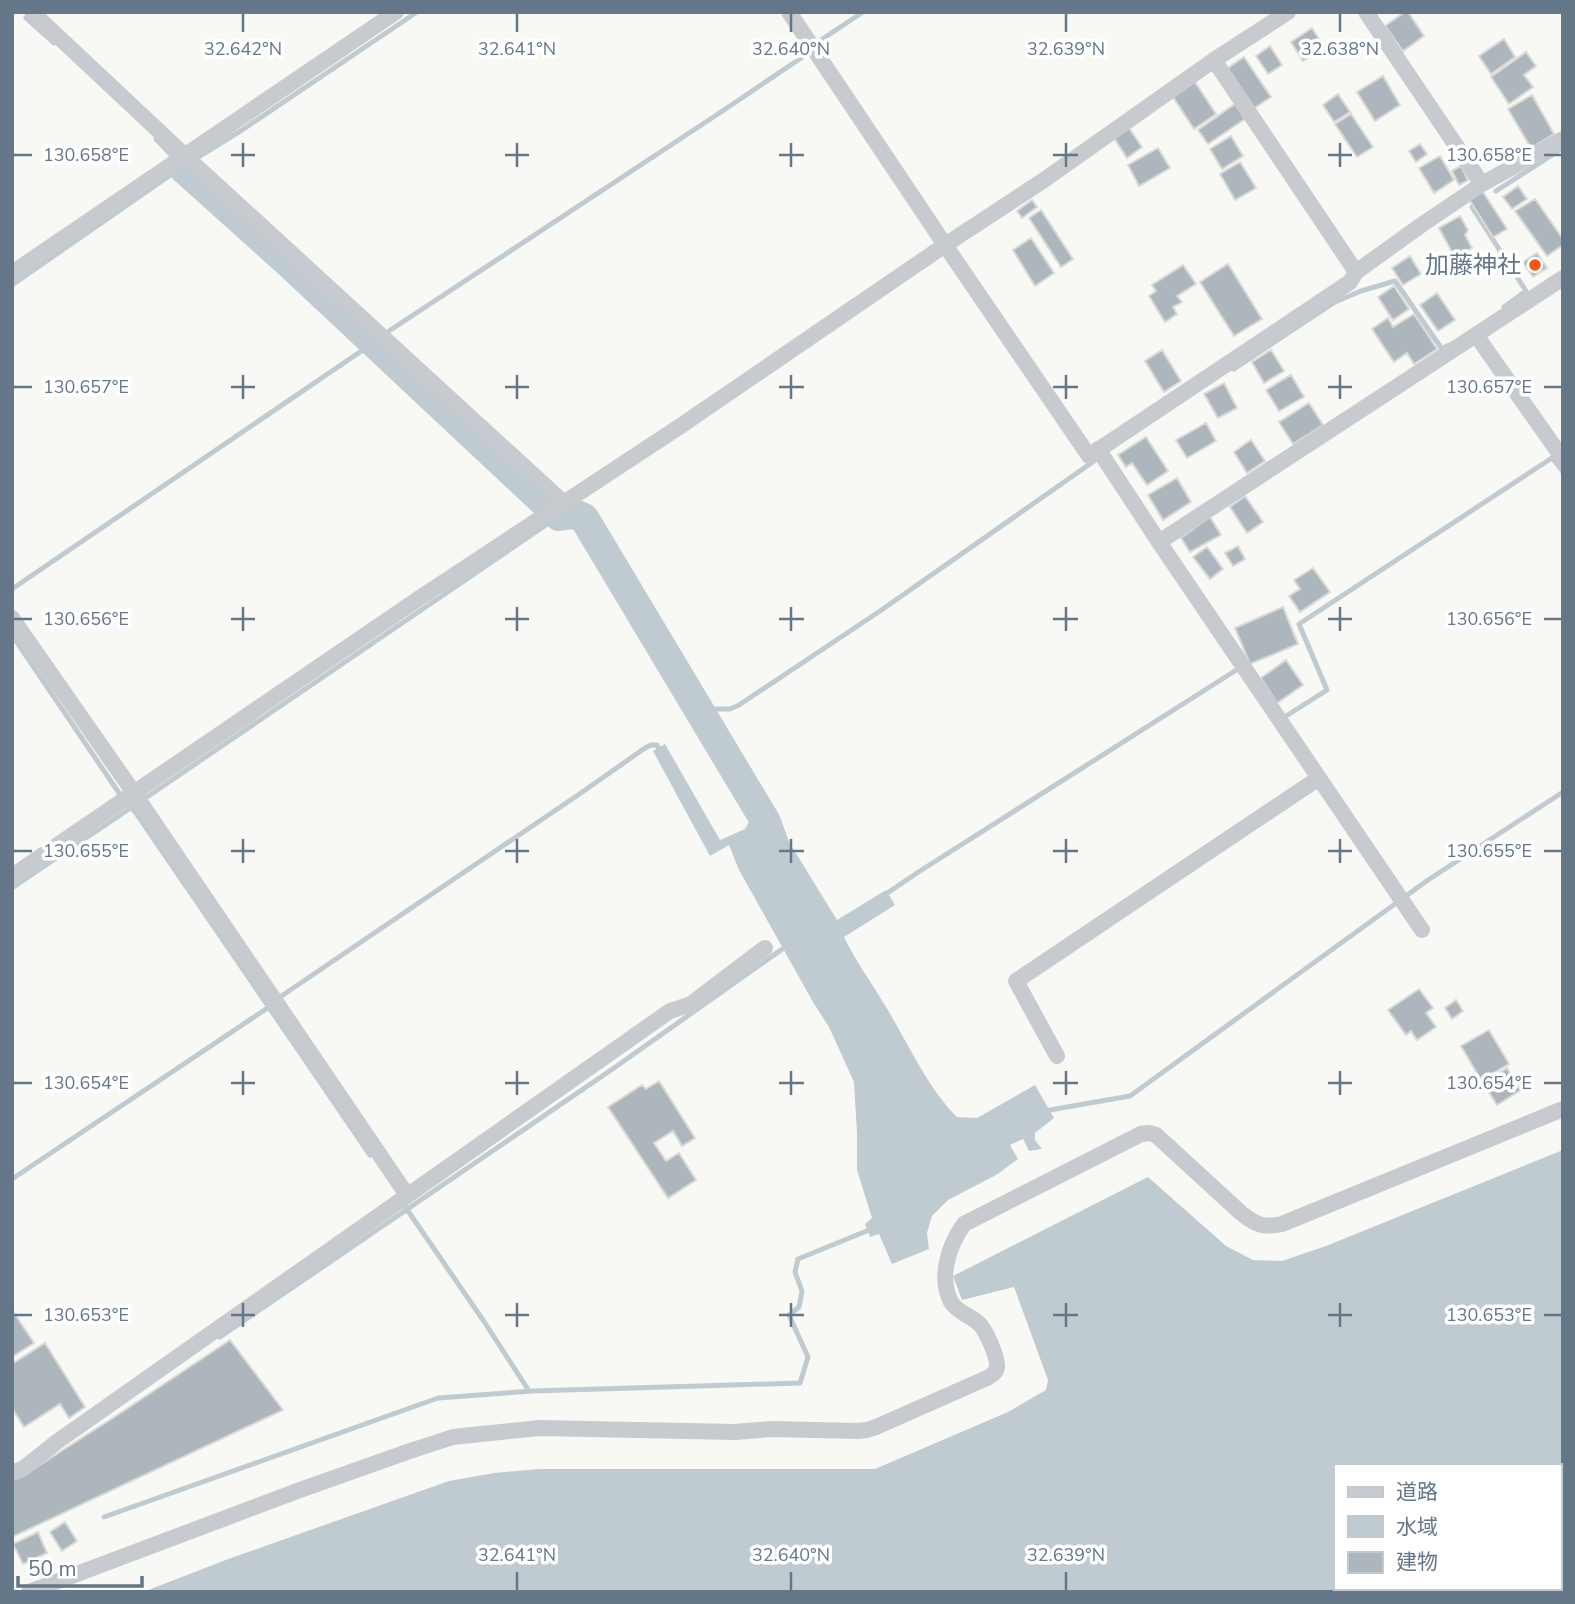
<svg xmlns="http://www.w3.org/2000/svg" width="1575" height="1604" font-family="'Nunito Sans','Noto Sans JP',sans-serif">
<style>
.water{fill:#c0cbd1;fill-rule:evenodd}
.lines{fill:none;stroke-linecap:round;stroke-linejoin:round}
.stream{stroke:#c0cbd1;stroke-width:5}
.river{stroke:#c0cbd1;stroke-width:30}
.building{fill:#aeb6bd;stroke:#d9dad7;stroke-width:2}
.minor{stroke:#c7cbcf;stroke-width:16}
.ticks{fill:none;stroke:#647789;stroke-width:2.5}
.poi-dot{fill:#f55618;stroke:#fff;stroke-width:2.5}
.labels{text-anchor:middle;dominant-baseline:central;stroke-width:7;stroke-linejoin:round;paint-order:stroke}
.poi-label{font-size:24px;fill:#647789;stroke:#fff;text-anchor:end}
.ticks-label{font-size:18px;text-anchor:middle;fill:#647789;stroke:#fff;stroke-width:7;stroke-linejoin:round;paint-order:stroke}
</style>
<rect width="100%" height="100%" fill="#f8f8f5"/>
<path class="water" d="M665 744 720 840 745 829 753 815 767 806 837 920 886 890 895 905 844 937C856 962 872 983 886 1007 908 1043 927 1087 957 1117L977 1118 1035 1085 1054 1118 1035 1133V1140L1042 1149 1029 1151 1023 1139 1010 1145 1018 1159 996 1175 948 1200 932 1216 927 1233 929 1249 892 1264 879 1234 870 1237 865 1224 872 1218 857 1170V1133L854 1082 829 1027 813 1002 739 870 729 845 710 856 653 751Z
M1563 1150V1592H143L231 1558 449 1481 494 1473 539 1469H875L1008 1412 1046 1390 1048 1380 1014 1287 962 1300 953 1276 1148 1177 1226 1246 1253 1260 1282 1261 1326 1246ZM1335 1466H1559V1588H1335Z"/>
<g class="lines">
<path class="stream" d="M26 18 54 43
M818 42 863 12
M156 139 175 159
M1496 191 1563 148
M1472 207 1526 291 1504 307
M12 285 182 167 242 130 417 12
M389 331 721 112 810 52
M1234 369 1335 302 1361 291 1395 281 1442 349 1447 346
M1554 460 1563 472
M12 589 379 339
M12 635 119 793
M698 709H730L739 705 880 611 1097 459
M1283 718 1327 690 1299 624 1558 454
M144 799 559 516
M130 806 136 813 370 1155
M12 888 132 807
M883 896 920 871 1238 669 1240 671
M1044 1111 1130 1096 1428 880 1563 792
M12 1179 269 1007 280 997 578 795 645 748 651 745H657L661 753
M406 1208 483 1320 529 1391
M220 1337 614 1068 788 945
M104 1517 438 1398 533 1391 800 1383 808 1357 789 1315 799 1307 802 1291 795 1272 798 1259 874 1228"/>
<path class="river" d="M182 167 291 265 559 516 574 514 584 518 766 822 775 847"/>
</g>
<path class="building" d="M1405 12H1408L1424 36 1403 51 1385 26Z
M1312 28 1324 47 1303 61 1291 42Z
M1504 39 1515 57 1491 74 1479 56Z
M1270 46 1282 65 1268 74 1256 56Z
M1526 52 1536 66 1524 75 1533 87 1509 104 1491 77Z
M1244 57 1271 97 1253 109 1225 70Z
M1383 76 1400 105 1375 121 1357 92Z
M1195 82 1216 114 1194 129 1173 97Z
M1338 94 1350 112 1334 122 1323 105Z
M1532 95 1554 134 1531 148 1508 109Z
M1235 104 1245 119 1208 144 1198 130Z
M1351 114 1373 147 1357 157 1335 124Z
M1129 128 1142 147 1127 158 1114 138Z
M1231 136 1243 156 1222 169 1210 149Z
M1420 144 1427 154 1416 162 1409 151Z
M1158 148 1170 168 1139 186 1128 165Z
M1440 156 1454 180 1434 193 1419 168Z
M1240 162 1256 188 1235 200 1220 174Z
M1461 166 1468 180 1459 185 1452 171Z
M1518 186 1527 199 1512 209 1503 197Z
M1483 192 1507 229 1493 237 1469 199Z
M1535 199 1563 239V245L1547 256 1515 211Z
M1032 200 1037 207 1022 218 1017 211Z
M1041 210 1073 259 1061 267 1029 218Z
M1460 216 1468 230 1465 235 1472 248 1455 258 1439 228Z
M1031 238 1054 273 1035 286 1013 250Z
M1537 253 1547 268 1533 277 1523 262Z
M1410 256 1421 274 1403 285 1392 268Z
M1228 264 1262 319 1234 336 1200 282Z
M1183 265 1196 284 1177 296 1182 302 1173 307 1177 314 1165 322 1149 296 1156 291 1152 285Z
M1394 286 1409 309 1393 320 1378 297Z
M1437 293 1455 320 1438 331 1420 305Z
M1414 314 1437 349 1414 364 1407 353 1394 362 1372 329 1388 318 1393 327Z
M1162 350 1181 381 1164 392 1145 361Z
M1271 350 1284 371 1264 383 1252 362Z
M1291 375 1304 397 1279 411 1266 390Z
M1224 383 1237 408 1218 418 1204 394Z
M1309 403 1323 425 1293 444 1279 422Z
M1206 423 1216 441 1187 458 1176 440Z
M1146 437 1168 471 1147 485 1132 463 1126 467 1118 455Z
M1251 440 1265 461 1247 473 1234 452Z
M1177 478 1191 502 1163 520 1148 495Z
M1245 496 1263 522 1247 533 1230 507Z
M1210 517 1221 535 1190 552 1181 538Z
M1238 546 1245 559 1233 566 1225 553Z
M1207 547 1223 569 1210 579 1193 557Z
M1313 568 1330 592 1300 612 1289 596 1300 589 1294 580Z
M1283 607 1298 644 1250 664 1235 628Z
M1286 660 1303 685 1277 703 1261 678Z
M1419 989 1433 1008 1426 1013 1436 1027 1417 1040 1411 1031 1406 1035 1388 1010Z
M1456 1000 1463 1011 1452 1019 1445 1008Z
M1489 1030 1509 1064 1481 1080 1461 1046Z
M1507 1068 1521 1090 1497 1105 1483 1083Z
M659 1081 695 1138 682 1146 673 1131 654 1143 666 1161 679 1153 696 1180 668 1198 608 1107 642 1085 646 1089Z
M12 1310 34 1343 12 1357Z
M230 1340 283 1410 12 1537V1480L32 1470 119 1414Z
M45 1343 85 1407 69 1418 60 1404 24 1427 12 1408V1364Z
M65 1522 77 1541 62 1551 50 1532Z
M38 1532 47 1553 23 1564 13 1544Z"/>
<g class="lines">
<path class="minor" d="M32 12 194 164 564 503
M789 12 945 245 1089 456 1350 282 1356 272 1420 226 1482 184 1563 139
M1366 12 1482 184
M1214 60 1356 272
M12 273 396 12
M1476 335 1563 459
M1098 449 1159 542 1422 930
M1159 542 1563 278
M12 618 134 793 407 1195
M12 876 418 599 679 427 945 245 1044 180 1214 60 1288 12
M1057 1056 1016 981 1319 778
M12 1473 24 1468 58 1441 670 1011 691 1004 765 948
M29 1592 300 1490 410 1451 453 1437 539 1428 735 1432 772 1429 857 1431 867 1430 876 1427 987 1378C992 1375 996 1373 997 1367 998 1357 985 1327 977 1322 969 1315 957 1312 951 1302 938 1277 949 1245 964 1224L1141 1134 1149 1133 1156 1135 1241 1213C1256 1225 1263 1228 1282 1224L1563 1109"/>
</g>
<path class="ticks" d="M243 14V32M517 14V32M791 14V32M1066 14V32M1340 14V32M243 143V167M517 143V167M791 143V167M1066 143V167M1340 143V167M14 155H32M231 155H255M505 155H529M779 155H804M1053 155H1078M1328 155H1352M1544 155H1561M243 375V399M517 375V399M791 375V399M1066 375V399M1340 375V399M14 387H32M231 387H255M505 387H529M779 387H804M1053 387H1078M1328 387H1352M1544 387H1561M243 607V631M517 607V631M791 607V631M1066 607V631M1340 607V631M14 619H32M231 619H255M505 619H529M779 619H804M1053 619H1078M1328 619H1352M1544 619H1561M243 839V863M517 839V863M791 839V863M1066 839V863M1340 839V863M14 851H32M231 851H255M505 851H529M779 851H804M1053 851H1078M1328 851H1352M1544 851H1561M243 1071V1095M517 1071V1095M791 1071V1095M1066 1071V1095M1340 1071V1095M14 1083H32M231 1083H255M505 1083H529M779 1083H804M1053 1083H1078M1328 1083H1352M1544 1083H1561M243 1303V1327M517 1303V1327M791 1303V1327M1066 1303V1327M1340 1303V1327M14 1315H32M231 1315H255M505 1315H529M779 1315H804M1053 1315H1078M1328 1315H1352M1544 1315H1561M517 1572V1590M791 1572V1590M1066 1572V1590"/>
<circle class="poi-dot" cx="1535" cy="265" r="7"/>
<g class="labels">
<g class="poi-label">
<text x="1521" y="265">加藤神社</text>
</g>
</g>
<g class="ticks-label">
<text x="243" y="55">32.642°N</text>
<text x="517" y="55">32.641°N</text>
<text x="791" y="55">32.640°N</text>
<text x="1066" y="55">32.639°N</text>
<text x="1340" y="55">32.638°N</text>
<text x="1489" y="161">130.658°E</text>
<text x="86" y="161">130.658°E</text>
<text x="1489" y="393">130.657°E</text>
<text x="86" y="393">130.657°E</text>
<text x="1489" y="625">130.656°E</text>
<text x="86" y="625">130.656°E</text>
<text x="1489" y="857">130.655°E</text>
<text x="86" y="857">130.655°E</text>
<text x="1489" y="1089">130.654°E</text>
<text x="86" y="1089">130.654°E</text>
<text x="1489" y="1321">130.653°E</text>
<text x="86" y="1321">130.653°E</text>
<text x="517" y="1561">32.641°N</text>
<text x="791" y="1561">32.640°N</text>
<text x="1066" y="1561">32.639°N</text>
</g>
<rect width="1575" height="1604" fill="none" stroke="#647789" stroke-width="28"/>
<rect x="1334" y="1464" width="228" height="126" fill="#ffffff" stroke="#c1c9d0" stroke-width="2"/>
<rect x="1348" y="1487" width="35" height="10" fill="#c7cbcf" stroke="#c1c9d0" stroke-width="2"/>
<text x="1396" y="1499" font-size="21" fill="#647789">道路</text>
<rect x="1348" y="1516" width="35" height="21" fill="#c0cbd1" stroke="#c1c9d0" stroke-width="2"/>
<text x="1396" y="1534" font-size="21" fill="#647789">水域</text>
<rect x="1348" y="1552" width="35" height="21" fill="#aeb6bd" stroke="#c1c9d0" stroke-width="2"/>
<text x="1396" y="1569" font-size="21" fill="#647789">建物</text>
<path d="M18 1576v10h124v-10" fill="none" stroke="#647789" stroke-width="3.5"/>
<text x="28" y="1576" font-size="21" fill="#647789" stroke="#ffffff" stroke-width="5" paint-order="stroke">50 m</text>
</svg>
